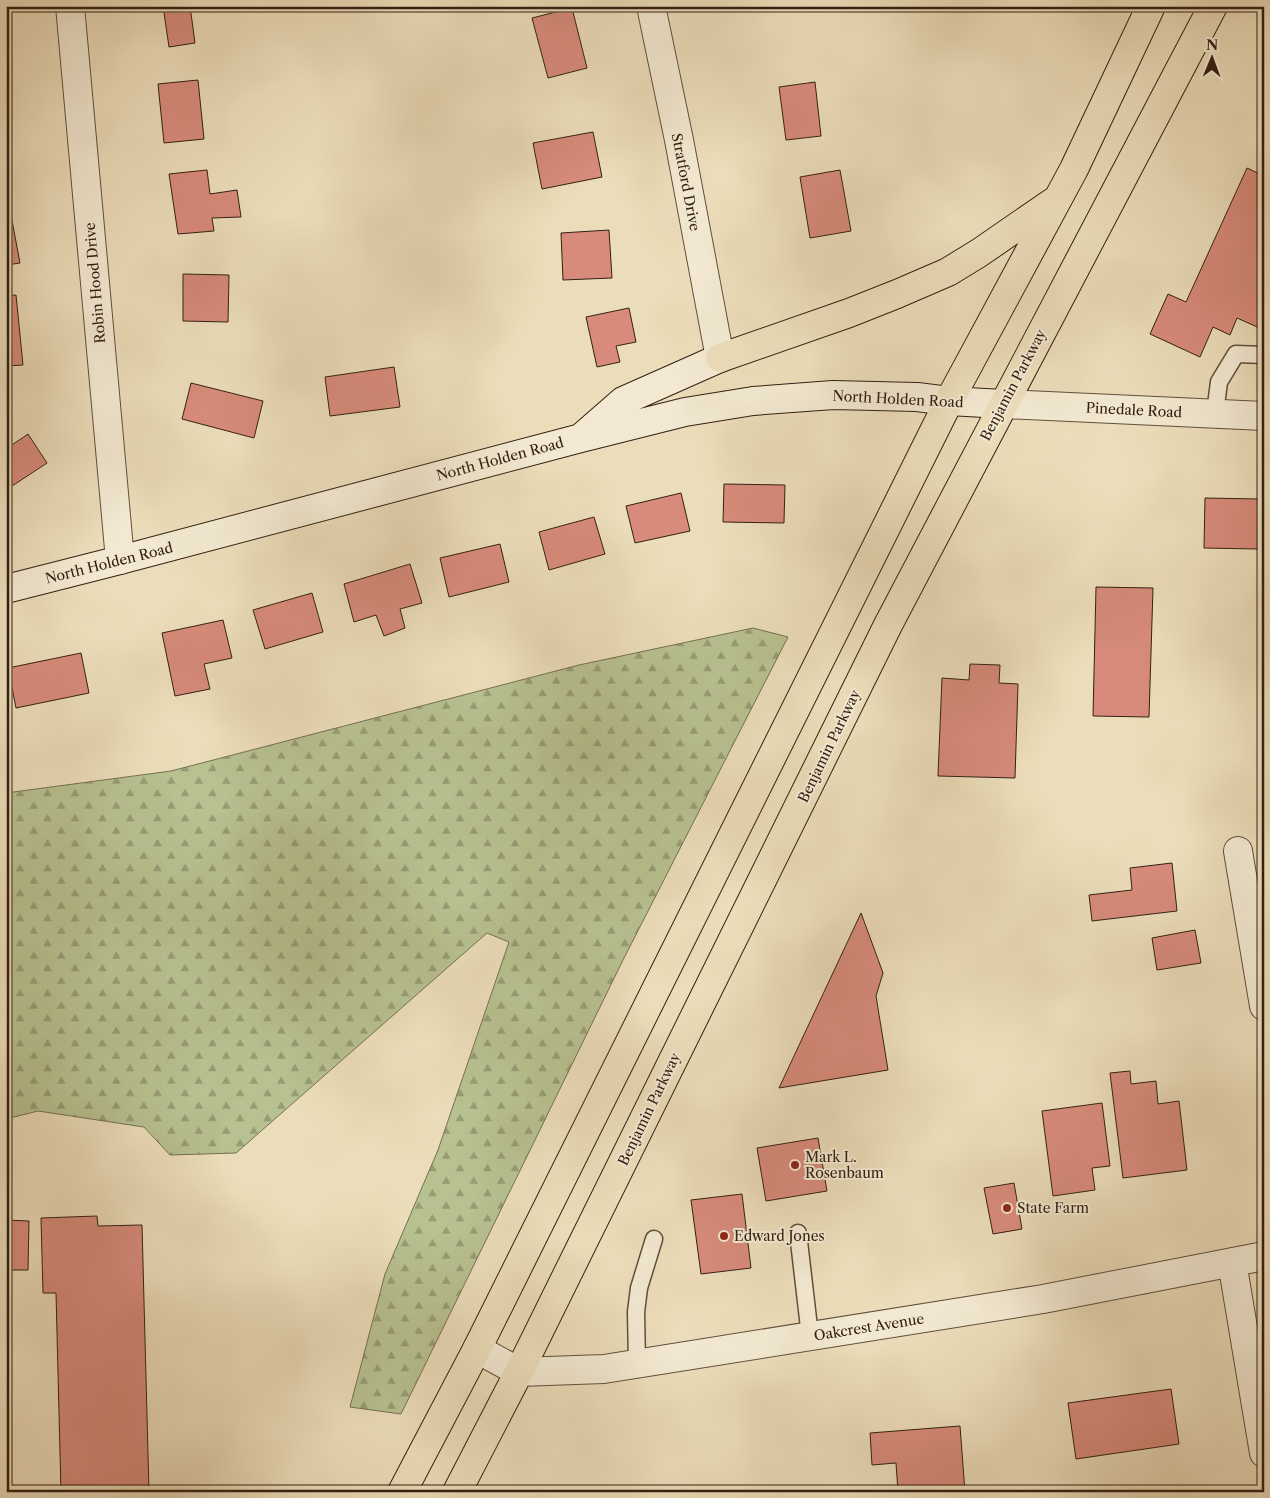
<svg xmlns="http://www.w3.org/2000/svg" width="1270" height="1498" font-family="'Libre Caslon Text',serif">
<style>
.forest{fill:url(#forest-firs);stroke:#757051}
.building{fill:#d88b7b;stroke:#322012}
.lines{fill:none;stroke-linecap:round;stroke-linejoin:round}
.service-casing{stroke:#604f3c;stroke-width:19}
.minor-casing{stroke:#604f3c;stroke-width:30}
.tertiary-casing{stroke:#604f3c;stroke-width:30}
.secondary-casing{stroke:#322012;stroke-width:30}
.primary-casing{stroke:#322012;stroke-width:30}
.service{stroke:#f3e9d2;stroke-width:16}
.minor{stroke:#f3e9d2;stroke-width:28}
.tertiary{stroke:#f3e9d2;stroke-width:28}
.secondary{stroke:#f3e9d2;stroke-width:28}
.primary{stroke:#ecddba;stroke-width:28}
.poi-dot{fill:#8f2418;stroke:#f3e9d2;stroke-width:2}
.labels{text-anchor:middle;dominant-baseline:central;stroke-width:4;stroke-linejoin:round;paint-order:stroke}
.street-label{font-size:14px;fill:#322012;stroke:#f3e9d2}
.poi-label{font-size:14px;fill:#322012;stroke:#f3e9d2;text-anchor:start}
</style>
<defs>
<pattern id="forest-firs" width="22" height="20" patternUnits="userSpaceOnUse" patternTransform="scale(1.25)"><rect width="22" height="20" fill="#b8c190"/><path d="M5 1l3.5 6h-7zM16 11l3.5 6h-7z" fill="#969c74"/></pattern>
</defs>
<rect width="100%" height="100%" fill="#ecddba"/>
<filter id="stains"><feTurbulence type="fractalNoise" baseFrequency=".004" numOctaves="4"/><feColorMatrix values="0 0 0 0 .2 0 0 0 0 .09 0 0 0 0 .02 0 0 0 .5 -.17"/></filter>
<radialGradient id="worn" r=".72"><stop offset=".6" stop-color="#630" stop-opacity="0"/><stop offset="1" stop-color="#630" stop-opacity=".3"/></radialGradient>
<path class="forest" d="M753 628 788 637 622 962 401 1414 350 1407 385 1274 438 1150 509 942 487 933 236 1153 170 1155 144 1127 38 1111 6 1119V793L171 771 579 665Z"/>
<path class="building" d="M163 6H190L195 43 169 47Z
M572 8 587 68 548 78 532 18Z
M198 80 204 139 164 143 158 84Z
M815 82 821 136 786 140 779 87Z
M593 132 602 177 542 189 533 143Z
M1247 168 1264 176V330L1237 318 1230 335 1213 327 1200 357 1150 334 1168 294 1186 302Z
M207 170 210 194 237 190 241 217 212 218 214 231 178 234 169 174Z
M840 170 851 231 810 238 800 177Z
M6 215H11L20 263 6 265Z
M609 230 612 278 563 280 561 233Z
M183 274 229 275 228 322 183 321Z
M16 295 23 365 6 366V296Z
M629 308 636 342 616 346 620 362 597 367 586 317Z
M394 367 400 407 330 416 325 377Z
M191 383 263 401 254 438 182 419Z
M28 434 47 463 6 490V449Z
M724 484 785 485 784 523 723 522Z
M681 493 690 531 635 543 626 506Z
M1205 498 1259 499 1258 549 1204 548Z
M594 517 605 554 549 570 539 532Z
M500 544 509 582 449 597 440 558Z
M410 564 422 603 400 609 405 628 384 636 376 615 354 622 344 584Z
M1096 587 1153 588 1149 717 1093 716Z
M312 593 323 632 265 649 253 610Z
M223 620 232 658 204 664 210 689 175 696 162 633Z
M81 653 89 693 16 708 8 668Z
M970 664 1000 665 999 683 1018 684 1015 778 938 776 942 678 969 680Z
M1172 863 1177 911 1092 921 1089 895 1132 890 1130 868Z
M861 913 883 973 876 996 888 1070 779 1088Z
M1195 930 1201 963 1157 970 1152 938Z
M1130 1071 1131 1084 1156 1081 1158 1104 1179 1101 1187 1170 1123 1178 1110 1073Z
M1102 1103 1110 1166 1092 1168 1095 1190 1053 1196 1042 1111Z
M818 1138 827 1191 766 1201 757 1148Z
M1014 1183 1022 1229 993 1234 984 1188Z
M742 1194 751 1268 701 1274 691 1200Z
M97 1216 98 1226 142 1225 149 1492H61L56 1293H43L41 1218Z
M6 1220 29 1221 28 1270H6Z
M1171 1389 1179 1444 1076 1459 1068 1403Z
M960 1426 965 1492H898L896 1463 872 1465 870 1433Z"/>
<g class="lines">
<g class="service-casing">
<path id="service" d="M1215 413 1219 382 1236 354 1264 355
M798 1233 810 1336
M637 1364 636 1312 639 1288 654 1239"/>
</g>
<g class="minor-casing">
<path id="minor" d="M70 6 120 560
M651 6 679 140 720 358
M1238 851 1264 1006
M1232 1262 1264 1453
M477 1349 519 1372 604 1369 1043 1299 1264 1256"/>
</g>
<g class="tertiary-casing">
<path id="tertiary" d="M1003 404 1264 416"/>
</g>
<g class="secondary-casing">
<path id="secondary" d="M584 435 623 401 720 358
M6 589 120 560 581 438 685 412 753 401 833 395 917 397 949 401 1003 404"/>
</g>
<g class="primary-casing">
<path id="primary" d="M720 358 849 313 897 294 948 272 979 253 1053 202
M402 1492 477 1349 949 401 1074 169 1151 6
M457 1492 519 1372 888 625 1213 6"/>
</g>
<use href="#service" class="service"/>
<use href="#minor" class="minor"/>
<use href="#tertiary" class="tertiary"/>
<use href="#secondary" class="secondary"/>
<use href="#primary" class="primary"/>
</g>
<g class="poi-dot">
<circle cx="795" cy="1165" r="5"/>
<circle cx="1007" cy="1208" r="5"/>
<circle cx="724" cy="1236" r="5"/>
</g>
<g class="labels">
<g class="street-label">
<text transform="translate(686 182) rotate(79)">Stratford Drive</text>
<text transform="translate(95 283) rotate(-95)">Robin Hood Drive</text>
<text transform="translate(1013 385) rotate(-62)">Benjamin Parkway</text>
<text transform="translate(898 399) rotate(3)">North Holden Road</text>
<text transform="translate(1134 410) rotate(3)">Pinedale Road</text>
<text transform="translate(500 459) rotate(-15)">North Holden Road</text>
<text transform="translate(109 563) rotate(-14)">North Holden Road</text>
<text transform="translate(829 746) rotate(-64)">Benjamin Parkway</text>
<text transform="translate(649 1109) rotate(-64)">Benjamin Parkway</text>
<text transform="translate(869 1327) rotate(-9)">Oakcrest Avenue</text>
</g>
<g class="poi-label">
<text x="805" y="1157">Mark L.<tspan x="805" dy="16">Rosenbaum</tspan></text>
<text x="1017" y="1208">State Farm</text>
<text x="734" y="1236">Edward Jones</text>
</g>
</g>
<rect width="1270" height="1498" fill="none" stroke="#ecddba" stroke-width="25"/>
<rect x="8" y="8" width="1255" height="1483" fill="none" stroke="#322012" stroke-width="2.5"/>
<rect x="12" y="12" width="1245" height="1473" fill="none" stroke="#322012"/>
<g transform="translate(1212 58) rotate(1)" stroke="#f3e9d2" stroke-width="4" paint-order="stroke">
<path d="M0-4L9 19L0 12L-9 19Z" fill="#322012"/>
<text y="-8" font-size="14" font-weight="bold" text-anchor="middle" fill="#322012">N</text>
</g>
<rect width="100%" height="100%" filter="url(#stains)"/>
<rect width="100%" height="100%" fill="url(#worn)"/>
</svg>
